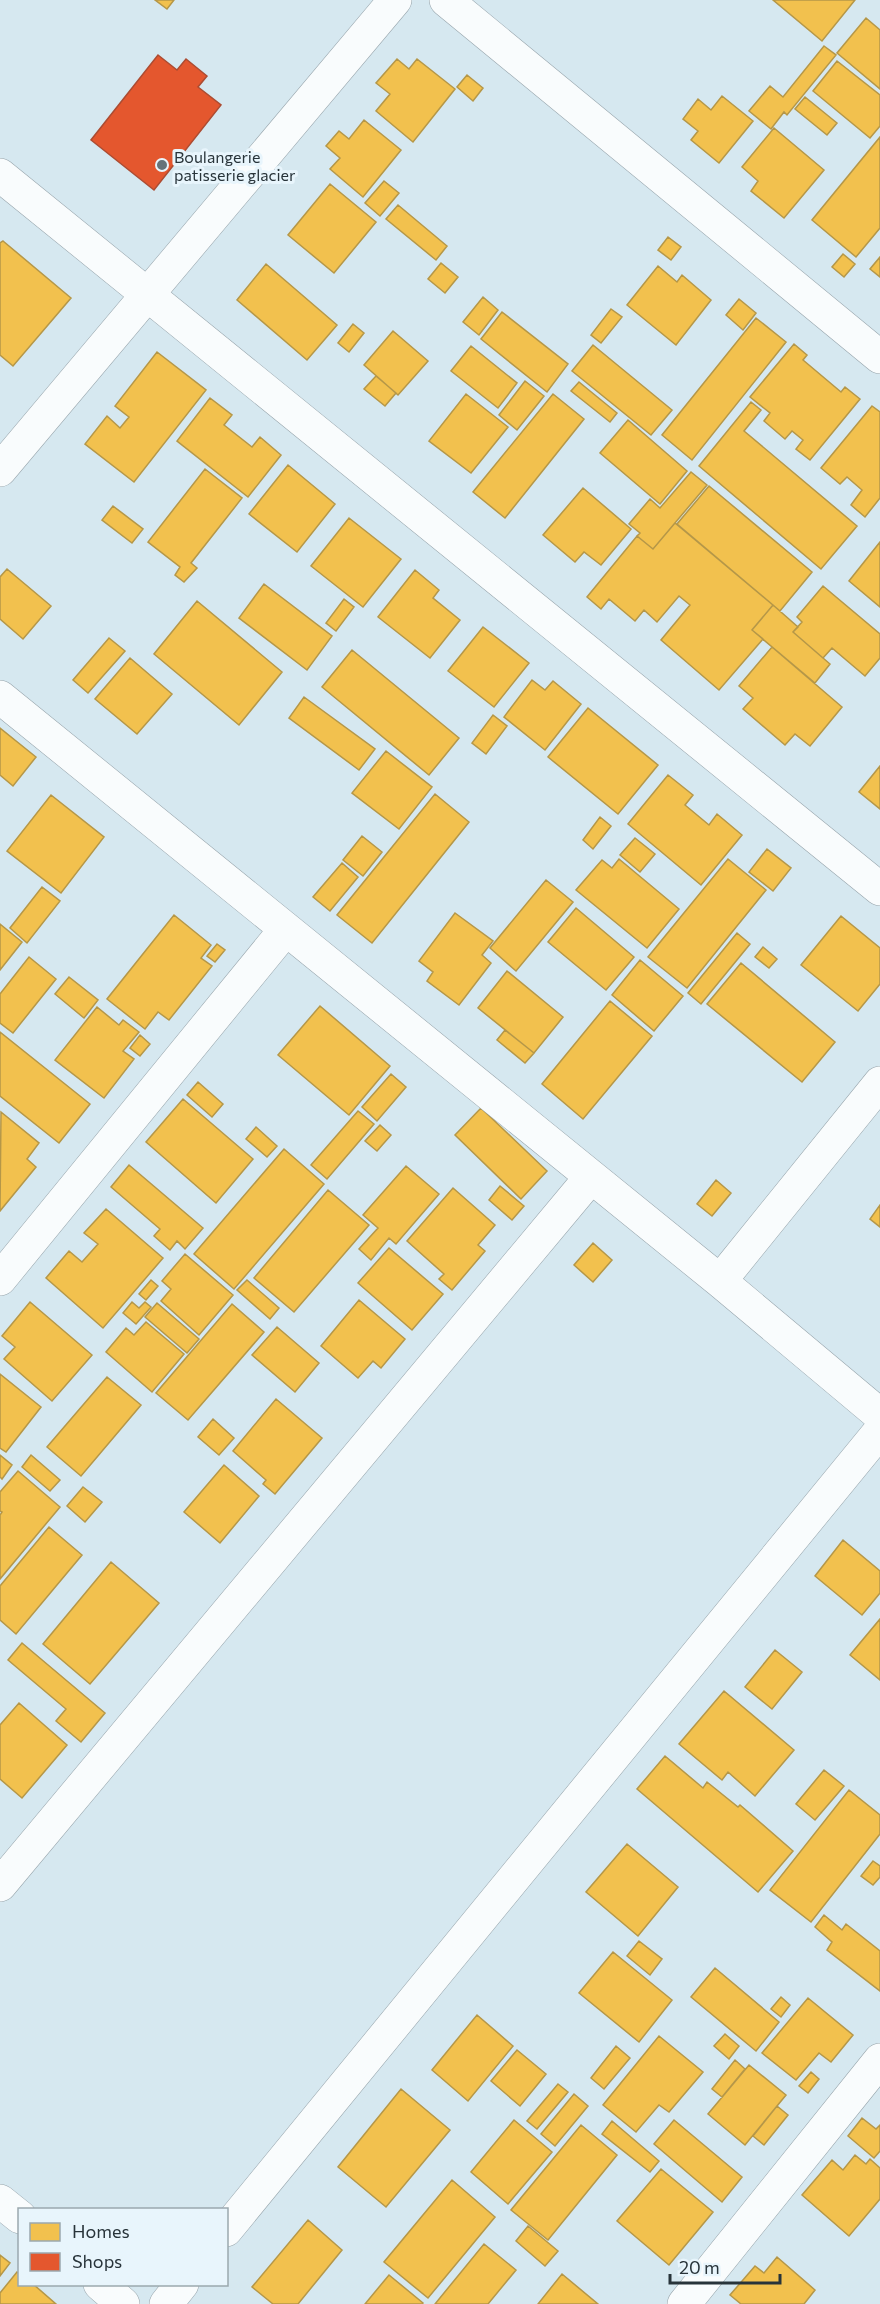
<svg xmlns="http://www.w3.org/2000/svg" width="880" height="2304" font-family="Commissioner,sans-serif">
<style>
.homes{fill:#f2c14e;stroke:#b59748;stroke-width:1.5}
.shops{fill:#e4572e;stroke:#ac4c32;stroke-width:1.5}
.lines{fill:none;stroke-linecap:round;stroke-linejoin:round}
.minor-casing{stroke:#97a4ab;stroke-width:34}
.minor{stroke:#f9fcfd;stroke-width:33}
.poi-dot{fill:#65737a;stroke:#e8f5fc;stroke-width:2}
.labels{text-anchor:middle;dominant-baseline:central;stroke-width:6;stroke-linejoin:round;paint-order:stroke}
.poi-label{font-size:16px;fill:#28343a;stroke:#e8f5fc;text-anchor:start}
</style>
<rect width="100%" height="100%" fill="#d6e8f0"/>
<path class="homes" d="M155 0H174L167 9Z
M773 0H855L822 41Z
M866 18 880 30V89L837 53Z
M824 46 836 55 787 115 784 112 771 129 749 111 770 86 783 97Z
M397 59 409 69 417 59 455 89 413 142 376 111 390 94 376 83Z
M837 61 880 95V126L870 138 813 91Z
M467 75 483 88 473 101 457 87Z
M722 96 753 121 719 163 691 140 698 131 683 119 698 99 711 110Z
M805 97 837 123 827 135 795 109Z
M364 120 401 150 363 197 330 169 340 158 326 146 339 131 349 139Z
M774 128 824 170 784 218 751 191 758 181 742 167Z
M880 137V228L856 257 812 220Z
M384 181 399 193 380 216 365 203Z
M330 184 376 222 334 273 288 235Z
M398 205 447 246 436 260 386 219Z
M668 237 681 247 671 260 658 250Z
M3 241 71 298 13 366 0 355V243Z
M843 254 855 264 844 277 832 267Z
M880 257V277L870 269Z
M441 263 458 277 445 293 428 279Z
M266 264 337 325 307 360 237 300Z
M658 266 677 282 682 275 711 300 676 345 627 305Z
M483 297 498 310 479 335 463 322Z
M739 299 756 313 743 330 726 315Z
M611 309 622 317 601 343 591 335Z
M502 312 568 364 547 392 481 339Z
M756 318 786 342 692 460 662 435Z
M353 324 364 333 349 352 338 343Z
M393 331 428 361 398 395 364 365Z
M794 344 807 355 803 360 841 392 845 387 860 399 810 460 796 449 803 440 792 431 785 439 764 421 770 413 750 397Z
M593 345 672 410 651 435 572 371Z
M471 346 517 383 498 408 451 371Z
M157 352 206 390 134 482 85 444 107 416 120 428 129 417 115 406Z
M376 376 396 393 385 406 364 389Z
M525 381 544 396 517 430 499 415Z
M579 382 617 413 610 422 571 391Z
M466 394 508 427 471 473 429 441Z
M553 394 584 419 505 518 473 492Z
M210 398 232 415 224 425 252 447 260 437 281 455 248 497 177 441Z
M751 402 761 410 744 431 857 526 821 569 699 466Z
M872 406 880 412V498L865 517 851 505 862 490 847 477 840 484 821 468Z
M628 420 687 471 660 504 600 453Z
M288 465 335 504 297 552 249 514Z
M205 469 242 498 191 563 197 568 184 582 175 575 180 567 148 542Z
M691 472 707 485 653 549 637 536 640 533 629 524 650 499 660 508Z
M709 486 812 572 780 611 677 524Z
M583 488 631 529 601 565 584 552 575 562 543 535Z
M113 506 143 529 132 543 102 520Z
M349 518 401 559 363 607 311 566Z
M675 523 773 605 752 630 763 639 719 690 661 640 690 605 679 596 657 622 644 610 635 621 609 599 601 609 587 597 637 536 653 549Z
M880 542V607L849 581Z
M7 569 51 606 23 639 0 619V577Z
M415 570 439 590 433 598 460 620 430 658 378 617Z
M264 584 332 636 307 670 239 618Z
M823 586 880 634V658L865 676 832 648 823 658 793 632 802 622 797 617Z
M344 599 354 607 336 631 326 623Z
M197 601 282 672 239 725 154 654Z
M773 605 798 627 793 632 830 664 815 683 752 630Z
M483 627 529 663 494 707 448 671Z
M109 638 125 651 88 693 73 680Z
M772 647 842 707 810 746 795 734 785 745 743 709 753 698 739 686Z
M352 650 459 738 429 775 322 687Z
M130 658 172 694 137 734 95 699Z
M532 680 545 690 553 681 581 704 545 750 504 717Z
M304 697 375 749 359 770 289 718Z
M588 708 658 765 618 814 548 757Z
M493 715 507 726 486 754 472 743Z
M0 728 36 757 13 786 0 775Z
M386 751 432 787 399 829 352 793Z
M880 766V809L859 792Z
M668 775 693 795 685 805 709 825 717 814 742 835 701 885 628 824Z
M435 794 469 822 372 943 337 915Z
M51 795 104 837 61 893 7 851Z
M600 817 611 826 593 849 583 840Z
M362 836 382 852 363 876 343 860Z
M635 838 655 854 640 872 620 855Z
M767 849 791 868 773 891 749 872Z
M619 859 679 909 647 948 576 890 602 860 612 868Z
M728 859 766 890 687 988 648 957Z
M342 863 358 877 330 911 313 897Z
M546 880 573 902 516 971 490 948Z
M42 887 60 901 27 943 10 928Z
M576 908 634 957 606 990 548 942Z
M455 913 493 941 482 955 491 963 459 1005 427 981 433 972 419 961Z
M174 915 211 945 201 958 212 966 169 1020 158 1012 145 1029 107 999Z
M841 916 880 948V984L858 1011 801 965Z
M0 924 22 942 0 970Z
M737 933 750 944 701 1004 688 993Z
M217 944 225 950 215 962 207 956Z
M763 947 777 959 769 968 755 957Z
M29 957 56 979 13 1033 0 1023V994Z
M640 960 683 996 654 1031 612 995Z
M741 963 835 1042 802 1082 707 1004Z
M507 971 563 1017 534 1053 478 1008Z
M69 977 98 1000 84 1018 55 994Z
M610 1001 652 1036 583 1119 542 1084Z
M320 1006 390 1066 349 1115 278 1055Z
M97 1007 119 1025 123 1020 139 1032 123 1051 134 1059 104 1098 55 1060Z
M505 1030 534 1053 525 1063 497 1040Z
M0 1032 90 1104 59 1143 0 1096Z
M140 1035 150 1044 140 1056 130 1048Z
M391 1074 406 1087 377 1121 362 1107Z
M198 1082 223 1104 212 1117 187 1095Z
M183 1099 253 1159 216 1203 146 1142Z
M481 1108 547 1171 521 1199 455 1135Z
M358 1111 374 1124 327 1179 311 1165Z
M1 1112 39 1143 27 1159 36 1167 0 1211Z
M380 1125 391 1135 377 1151 365 1141Z
M256 1127 277 1146 267 1157 246 1139Z
M284 1149 324 1184 234 1289 194 1254Z
M129 1165 203 1228 185 1249 177 1241 170 1250 154 1236 160 1229 111 1187Z
M406 1166 439 1194 396 1244 389 1238 371 1260 359 1249 378 1228 363 1215Z
M716 1180 731 1193 712 1216 697 1204Z
M500 1186 524 1206 512 1220 489 1200Z
M453 1188 495 1225 478 1245 485 1251 452 1290 439 1279 444 1274 407 1241Z
M328 1190 369 1225 294 1312 254 1278Z
M880 1205V1227L870 1219Z
M106 1209 163 1258 103 1328 46 1278 69 1251 82 1262 98 1244 84 1233Z
M593 1243 612 1260 593 1282 574 1265Z
M389 1248 443 1294 412 1330 358 1283Z
M185 1254 233 1295 199 1335 161 1301 171 1289 162 1281Z
M151 1280 158 1286 146 1300 139 1294Z
M247 1280 279 1308 270 1319 237 1290Z
M359 1300 405 1339 381 1368 373 1361 358 1378 321 1346Z
M30 1302 92 1355 52 1401 4 1359 15 1347 2 1336Z
M132 1302 139 1308 145 1302 151 1307 136 1324 123 1313Z
M157 1303 199 1339 187 1353 145 1317Z
M232 1304 264 1332 188 1420 156 1393Z
M146 1322 184 1354 152 1392 106 1352 126 1328 134 1335Z
M277 1327 319 1363 295 1392 252 1355Z
M0 1374 41 1407 6 1452 0 1448Z
M107 1377 141 1405 81 1476 47 1447Z
M276 1399 322 1438 275 1494 263 1484 266 1480 233 1451Z
M213 1419 234 1438 219 1455 198 1437Z
M0 1455 12 1465 2 1479 0 1477Z
M31 1455 60 1480 50 1491 22 1467Z
M224 1465 259 1496 220 1543 184 1512Z
M18 1471 60 1507 0 1579V1515L2 1512 0 1511V1492Z
M83 1487 102 1502 85 1522 67 1506Z
M49 1527 82 1555 16 1634 0 1620V1586Z
M843 1540 880 1571V1593L862 1615 815 1576Z
M111 1562 159 1603 90 1684 43 1644Z
M880 1619V1680L850 1655Z
M22 1643 105 1713 81 1742 56 1721 66 1709 8 1660Z
M775 1650 802 1672 772 1709 745 1687Z
M724 1691 794 1750 755 1796 728 1772 722 1780 679 1744Z
M19 1703 67 1745 22 1798 0 1779V1725Z
M665 1756 703 1788 707 1782 738 1807 740 1805 793 1851 758 1892 637 1789Z
M824 1770 844 1786 815 1820 796 1804Z
M849 1790 880 1815V1834L811 1922 770 1890Z
M627 1844 678 1887 638 1936 586 1892Z
M873 1861 880 1866V1877L873 1885 861 1876Z
M824 1915 842 1930 846 1924 880 1951V1991L827 1950 832 1942 815 1927Z
M639 1941 662 1959 650 1975 627 1956Z
M613 1952 672 2000 639 2042 579 1993Z
M715 1968 779 2022 756 2051 691 1997Z
M781 1997 790 2005 781 2017 771 2009Z
M808 1998 853 2035 831 2062 819 2053 796 2080 762 2053Z
M477 2015 513 2046 468 2101 432 2070Z
M725 2034 739 2046 729 2059 714 2046Z
M659 2036 703 2072 669 2112 659 2105 636 2132 603 2105Z
M616 2046 630 2058 604 2089 591 2078Z
M517 2050 546 2074 520 2106 491 2081Z
M735 2060 745 2069 722 2097 712 2089Z
M749 2065 786 2095 745 2145 708 2114Z
M811 2072 819 2079 808 2093 799 2086Z
M558 2084 568 2092 537 2129 527 2121Z
M401 2089 450 2130 386 2207 338 2167Z
M574 2094 588 2106 555 2146 541 2134Z
M777 2106 788 2115 764 2145 753 2136Z
M862 2118 876 2129 880 2125V2151L874 2158 848 2136Z
M514 2120 552 2152 508 2204 471 2172Z
M674 2120 742 2177 722 2202 654 2144Z
M612 2121 659 2161 650 2172 602 2134Z
M581 2125 617 2155 548 2240 511 2210Z
M855 2155 866 2164 870 2159 880 2168V2199L849 2236 802 2195 832 2160 843 2170Z
M661 2169 713 2212 669 2265 617 2221Z
M452 2180 495 2217 428 2298 384 2262Z
M308 2220 342 2250 298 2304H273L252 2287Z
M528 2226 558 2251 545 2266 516 2241Z
M484 2244 516 2270 488 2304H435Z
M0 2255 10 2263 0 2276Z
M777 2257 815 2290 804 2304H741L730 2295 755 2266 764 2273Z
M17 2272 20 2274V2284H33L56 2304H0V2293Z
M562 2274 598 2304H538Z
M389 2275 423 2303 422 2304H365Z"/>
<path class="shops" d="M158 55 177 70 186 59 207 76 198 87 221 105 154 190 91 140Z"/>
<g class="lines">
<g class="minor-casing">
<path id="minor" d="M446 0 880 357
M0 175 880 889
M0 470 395 0
M0 697 720 1281 880 1415
M0 1279 286 929
M720 1281 880 1083
M0 1885 591 1177
M0 2201 20 2217
M226 2230 880 1431
M100 2284 123 2304
M166 2304 182 2284
M684 2304 880 2060"/>
</g>
<use href="#minor" class="minor"/>
</g>
<circle class="poi-dot" cx="162" cy="165" r="6"/>
<g class="labels">
<g class="poi-label">
<text x="174" y="156">Boulangerie<tspan x="174" dy="18">patisserie glacier</tspan></text>
</g>
</g>
<rect x="18" y="2208" width="210" height="78" fill="#e8f5fc" stroke="#9ba8ae" stroke-width="1.5"/>
<rect x="30" y="2223" width="30" height="18" fill="#f2c14e" stroke="#9ba8ae" stroke-width="1.5"/>
<text x="72" y="2238" font-size="18" fill="#28343a">Homes</text>
<rect x="30" y="2253" width="30" height="18" fill="#e4572e" stroke="#9ba8ae" stroke-width="1.5"/>
<text x="72" y="2268" font-size="18" fill="#28343a">Shops</text>
<path d="M670 2274v9h110v-9" fill="none" stroke="#28343a" stroke-width="3"/>
<text x="679" y="2274" font-size="18" fill="#28343a" stroke="#e8f5fc" stroke-width="4.5" paint-order="stroke">20 m</text>
</svg>
